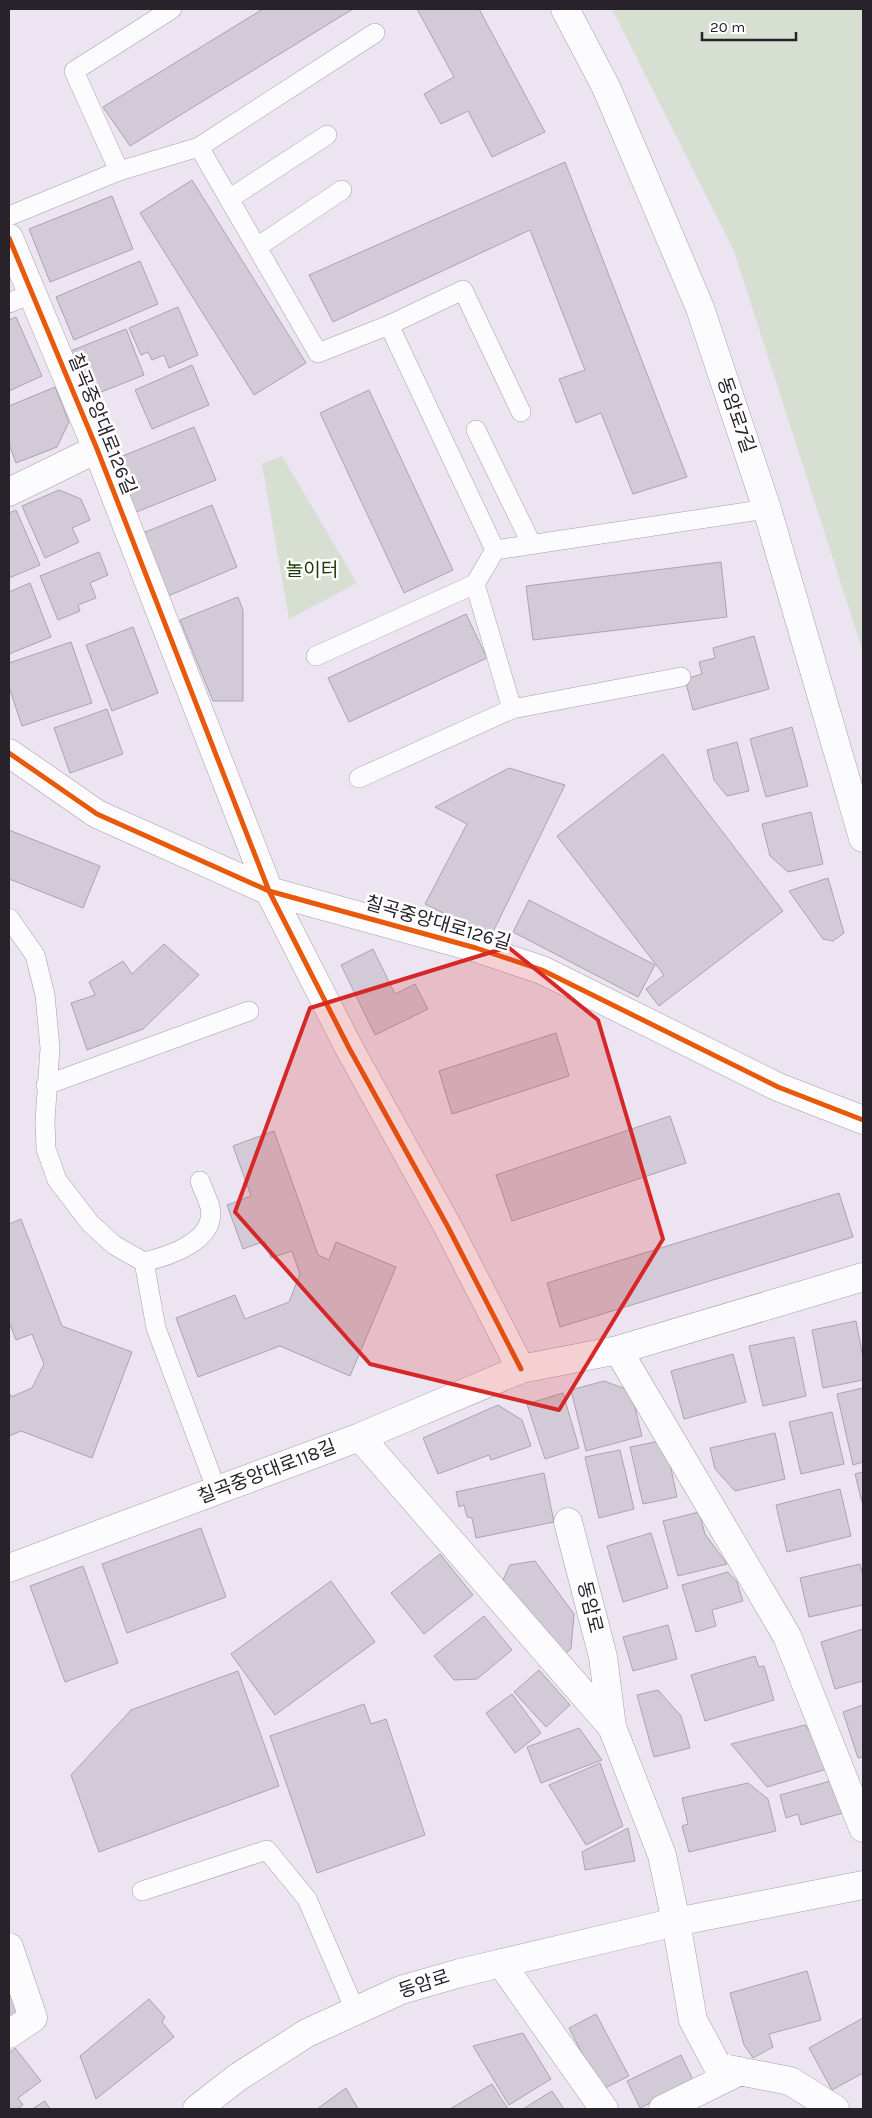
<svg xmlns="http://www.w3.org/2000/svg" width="872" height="2118" font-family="Karla,'Noto Sans KR',sans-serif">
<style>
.green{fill:#d7ded2}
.building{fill:#d2cad6;stroke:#aba4ad}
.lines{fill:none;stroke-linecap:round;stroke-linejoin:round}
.service-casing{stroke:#a6a0a9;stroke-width:20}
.minor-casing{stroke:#a6a0a9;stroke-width:29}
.secondary-casing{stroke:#a6a0a9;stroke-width:29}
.service{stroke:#fcfbfd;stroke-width:19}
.minor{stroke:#fcfbfd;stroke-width:28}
.secondary{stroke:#fcfbfd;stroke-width:28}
.cycleway-casing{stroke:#fff;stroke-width:8}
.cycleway{stroke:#e8590c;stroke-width:5}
.marked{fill:#d62828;fill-opacity:0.2;stroke:#d62828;stroke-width:4;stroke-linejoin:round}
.labels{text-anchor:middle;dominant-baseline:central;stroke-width:5;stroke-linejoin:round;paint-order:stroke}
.street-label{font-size:19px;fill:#28232b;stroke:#fff}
.park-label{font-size:19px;fill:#203a09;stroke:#fff}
</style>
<rect width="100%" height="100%" fill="#ece4f0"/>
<path class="green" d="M612 9H863V652L734 251Z
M282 456 357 583 289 619 262 464Z"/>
<path class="building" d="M263 9H353L130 146 103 107Z
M417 9H479L545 132 492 157 468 111 441 124 424 94 454 77Z
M565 162 687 477 633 494 601 413 576 423 559 379 585 370 530 230 333 322 309 275Z
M192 180 306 363 254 395 140 213Z
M112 196 133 249 50 282 29 229Z
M140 261 158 304 74 340 56 297Z
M178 307 198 355 169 368 164 355 152 360 148 352 141 355 129 328Z
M16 317 42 376 9 391V320Z
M126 329 144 375 86 398 68 352Z
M192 365 209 405 152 429 135 390Z
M55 387 69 422 57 447 16 463 9 444V406Z
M369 390 453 570 404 593 320 413Z
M194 427 216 480 134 513 113 460Z
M59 490 81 499 90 520 72 528 79 542 45 558 22 506Z
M212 505 237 567 168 596 143 533Z
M16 510 40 565 9 578V513Z
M99 552 108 575 90 583 96 598 78 605 80 611 58 620 40 576Z
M721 562 727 617 533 640 526 586Z
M30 583 51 637 9 654V592Z
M238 597 243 610V701H213L180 620Z
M466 614 487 658 349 722 328 678Z
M133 627 158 693 112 711 86 645Z
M754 636 769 689 693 710 685 679 702 674 699 662 715 658 713 648Z
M71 642 92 703 22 726 9 687V663Z
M107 709 123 754 70 773 54 728Z
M792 727 808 786 766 797 750 739Z
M737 742 749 791 727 796 714 780 707 750Z
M663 754 783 911 659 1006 646 989 664 975 557 836Z
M509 768 565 785 491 936 425 904 467 824 435 807Z
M811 812 823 864 788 872 770 856 762 824Z
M9 830 100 866 83 908 9 879Z
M828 878 844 933 833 941 823 939 789 891Z
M529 900 655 965 638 997 513 932Z
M164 944 199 975 143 1029 87 1050 71 1003 95 995 89 982 123 961 132 974Z
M373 949 395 994 415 984 428 1009 375 1035 341 965Z
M556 1033 569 1076 452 1114 439 1071Z
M670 1116 686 1163 512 1221 496 1175Z
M274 1131 318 1255 329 1260 336 1242 396 1267 350 1376 280 1346 198 1377 176 1318 235 1295 245 1319 289 1302 300 1274 292 1251 271 1258 265 1241 243 1249 227 1205 251 1196 233 1146Z
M839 1193 853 1237 560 1327 547 1283Z
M21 1219 62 1326 132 1352 92 1458 21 1431 9 1436V1391L11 1397 32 1388 44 1364 32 1334 16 1340 9 1322V1224Z
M856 1321 863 1357V1380L823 1388 812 1330Z
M794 1337 806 1396 763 1406 749 1346Z
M733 1354 746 1402 684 1419 671 1371Z
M604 1381 631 1391 642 1436 586 1451 571 1390Z
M863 1388V1462L853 1465 837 1394Z
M563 1393 579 1448 545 1459 527 1404Z
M498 1405 522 1420 531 1446 491 1460 489 1455 438 1474 423 1438Z
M832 1412 844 1464 801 1474 789 1422Z
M775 1433 785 1479 735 1491 715 1469 710 1448Z
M665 1440 677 1497 643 1504 630 1447Z
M620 1450 634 1509 599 1518 585 1457Z
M863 1472V1506L855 1474Z
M544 1473 554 1522 476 1538 472 1518 467 1517 464 1505 459 1507 456 1492Z
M840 1489 851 1536 787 1552 776 1505Z
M699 1512 705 1534 727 1564 678 1576 663 1521Z
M201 1528 226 1597 127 1633 102 1564Z
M651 1533 668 1588 623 1602 607 1546Z
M440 1554 473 1595 424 1634 391 1593Z
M535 1561 574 1614 571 1649 563 1655 502 1582 510 1565Z
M860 1564 863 1577V1605L809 1617 800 1578Z
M83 1566 118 1663 65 1682 30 1586Z
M728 1572 737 1582 743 1601 712 1610 716 1626 696 1632 682 1585Z
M331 1581 375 1642 275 1715 231 1654Z
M484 1616 512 1650 477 1679 454 1680 434 1656Z
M668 1625 677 1659 633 1671 623 1637Z
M863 1629V1681L835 1689 821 1642Z
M755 1656 759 1667 764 1666 774 1700 705 1721 691 1675Z
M539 1670 570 1705 546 1727 514 1692Z
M238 1671 279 1786 99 1852 71 1775 131 1710Z
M658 1690 681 1716 690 1748 654 1757 637 1695Z
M512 1694 541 1733 515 1753 486 1713Z
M364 1704 371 1724 386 1719 425 1835 317 1873 270 1736Z
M863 1705V1757L858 1758 843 1712Z
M805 1725 819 1744 827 1769 767 1787 731 1744Z
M579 1728 602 1760 541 1783 527 1747Z
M600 1763 623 1826 586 1845 549 1785Z
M834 1780 843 1813 801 1825 798 1814 786 1818 780 1795Z
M748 1783 768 1799 776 1831 689 1852 682 1826 688 1824 682 1798Z
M628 1828 635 1861 585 1870 582 1852Z
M807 1971 821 2020 769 2034 773 2047 753 2058 744 2045 730 1993Z
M9 1986 20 2017 9 2021Z
M149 1999 165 2017 162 2022 174 2037 96 2099 80 2056Z
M596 2014 629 2076 601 2090 569 2028Z
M863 2018V2073L832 2090 809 2048Z
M523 2033 551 2079 509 2105 473 2046Z
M15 2048 41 2081 18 2098 23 2105 17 2109H9V2053Z
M681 2055 694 2082 640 2108 627 2081Z
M492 2084 508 2109H450Z
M346 2088 358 2109H317Z
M552 2091 564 2109H523Z
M45 2101 50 2109H32Z"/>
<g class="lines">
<g class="service-casing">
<path id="service" d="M199 147 318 353 389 325 463 290 521 412
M119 171 74 71 172 9
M229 199 327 135
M9 216 119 171 199 147 375 33
M257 247 342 190
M9 303 32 293
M389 325 495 550
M476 430 531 543
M475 584 512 709
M316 656 475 584 495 550 767 509
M359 778 512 709 681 677
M9 918 35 955 45 995 50 1048 45 1121 46 1149 57 1180 90 1223 114 1245 144 1262 156 1328 217 1491
M46 1085 249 1011
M144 1262C169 1256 217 1241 210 1207 208 1199 203 1190 200 1181
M142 1891 267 1850 307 1899 355 2010"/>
</g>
<g class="minor-casing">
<path id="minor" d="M565 9 606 87 700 308 767 509 863 838
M9 238 97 449 269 891 349 1048 448 1227 521 1369
M9 492 97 449
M9 753 97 814 269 891 476 948 542 970 778 1087 863 1120
M618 1350 787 1636 863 1828
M360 1437 612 1727
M568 1522 603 1657 612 1727 662 1855 676 1922 693 2020 718 2067 790 2081 835 2109
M9 1568 360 1437 521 1369 618 1350 863 1277
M9 1947 33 2018 9 2034
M501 1963 604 2109
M663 2109 740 2071"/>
</g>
<g class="secondary-casing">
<path id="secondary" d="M197 2109 238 2077 307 2033 401 1990 460 1973 676 1922 863 1885"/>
</g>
<use href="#service" class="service"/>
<use href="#minor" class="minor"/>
<use href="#secondary" class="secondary"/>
<g class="cycleway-casing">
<path id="cycleway" d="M9 238 97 449 269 891 349 1048 448 1227 521 1369
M9 753 97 814 269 891 476 948 542 970 778 1087 863 1120"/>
</g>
<use href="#cycleway" class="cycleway"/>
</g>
<path class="marked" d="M508 947 598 1020 663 1239 559 1410 370 1364 235 1212 310 1008Z"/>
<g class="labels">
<g class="street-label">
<text transform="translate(736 415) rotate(71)">동암로7길</text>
<text transform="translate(102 424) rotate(68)">칠곡중앙대로126길</text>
<text transform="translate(438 923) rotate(16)">칠곡중앙대로126길</text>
<text transform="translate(267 1472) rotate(-21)">칠곡중앙대로118길</text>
<text transform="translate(590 1607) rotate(76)">동암로</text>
<text transform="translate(424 1984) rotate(-18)">동암로</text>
</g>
<g class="park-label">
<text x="312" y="570">놀이터</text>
</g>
</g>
<rect width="872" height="2118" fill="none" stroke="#28232b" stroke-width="20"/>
<path d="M702 32v8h94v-8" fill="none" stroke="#28232b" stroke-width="2.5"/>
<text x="710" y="32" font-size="15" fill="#28232b" stroke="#ffffff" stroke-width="4" paint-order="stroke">20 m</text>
</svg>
